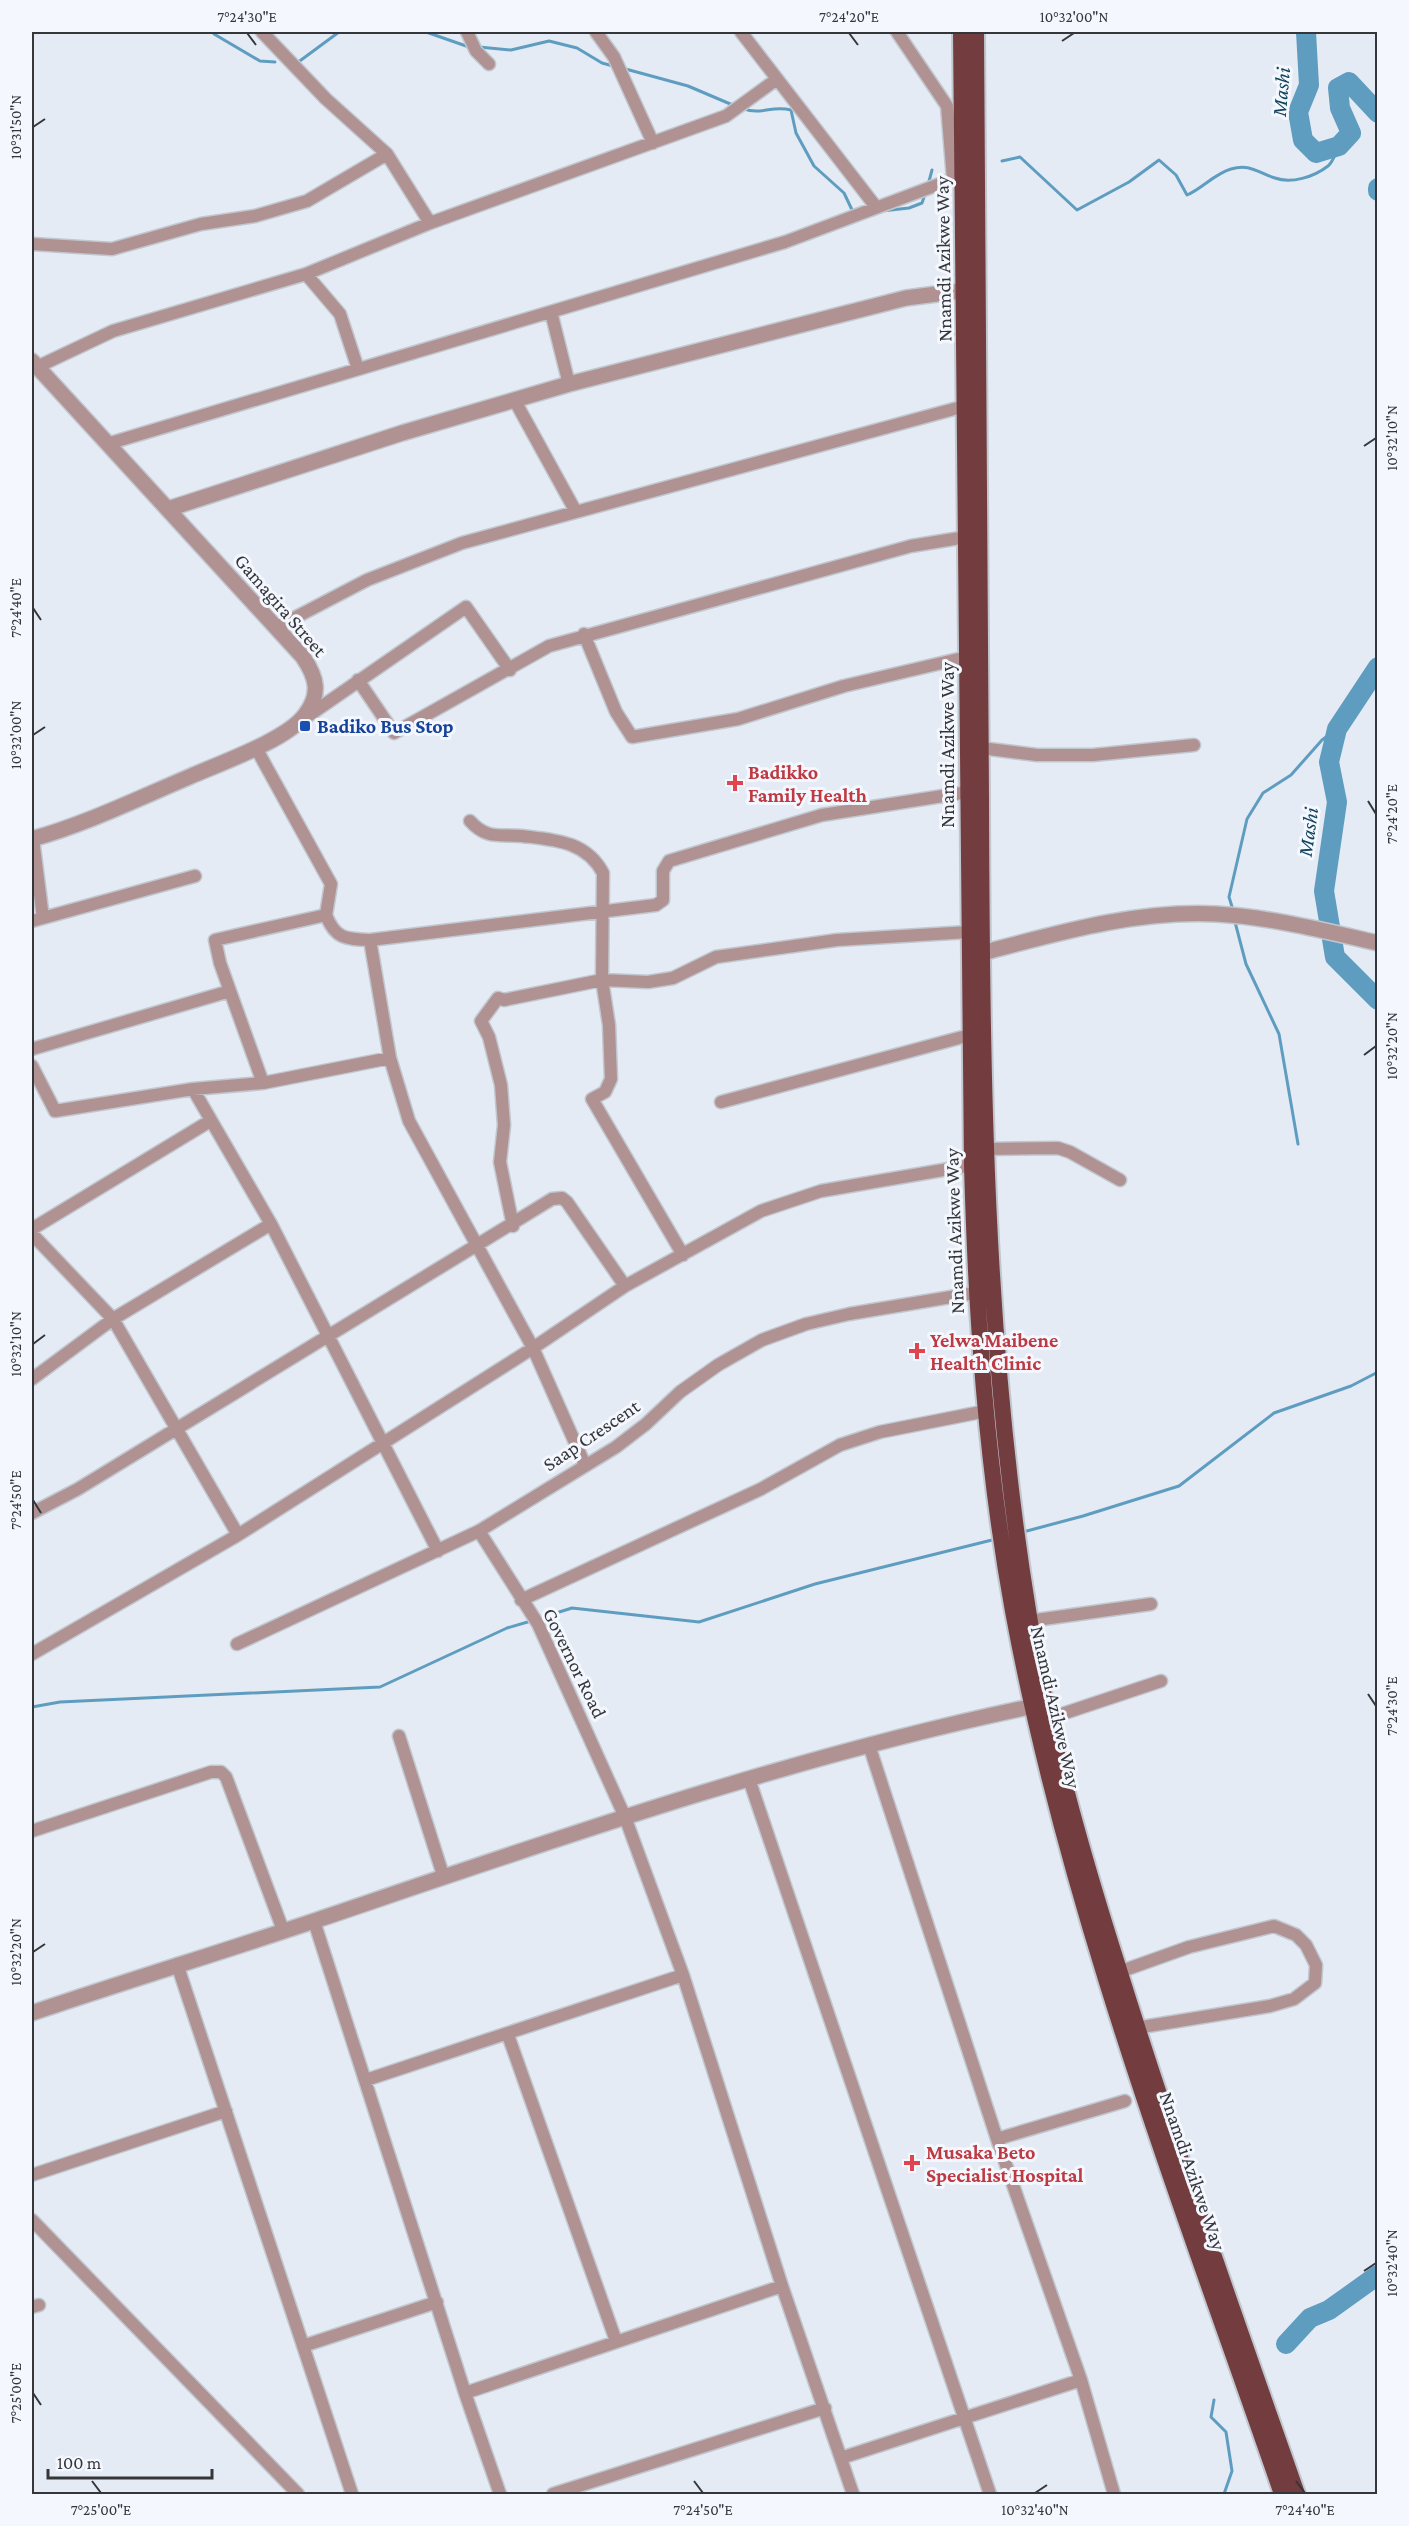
<svg xmlns="http://www.w3.org/2000/svg" width="1409" height="2526" font-family="'Crimson Pro',serif">
<style>
.lines{fill:none;stroke-linecap:round;stroke-linejoin:round}
.stream{stroke:#5f9dc0;stroke-width:3}
.river{stroke:#5f9dc0;stroke-width:20}
.minor-casing{stroke:#c1c7cf;stroke-width:15}
.tertiary-casing{stroke:#c1c7cf;stroke-width:18}
.trunk-casing{stroke:#c1c7cf;stroke-width:20}
.minor{stroke:#b19292;stroke-width:12}
.tertiary{stroke:#b19292;stroke-width:15}
.trunk{stroke:#733c3f;stroke-width:16}
.ticks{fill:none;stroke:#34363a;stroke-width:2}
.transit-dot{fill:#1a4fb4;stroke:#f4f8fe;stroke-width:2}
.health-dot{fill:#e0444e;stroke:#f4f8fe;stroke-width:2}
.labels{text-anchor:middle;dominant-baseline:central;stroke-width:6;stroke-linejoin:round;paint-order:stroke}
.street-label{font-size:20px;fill:#34363a;stroke:#f4f8fe}
.transit-label{font-size:20px;font-weight:bold;fill:#164399;stroke:#f4f8fe;text-anchor:start}
.health-label{font-size:20px;font-weight:bold;fill:#be3a42;stroke:#f4f8fe;text-anchor:start}
.water-label{font-size:21px;font-style:italic;fill:#10435c;stroke:#f4f8fe}
.neatline{fill:none;stroke:#34363a;stroke-width:2}
.ticks-label{font-size:15px;text-anchor:middle;fill:#34363a}
</style>
<rect width="100%" height="100%" fill="#e4ebf4"/>
<g class="lines">
<path class="stream" d="M426 32 469 47
M214 34 260 61 275 62
M479 47 511 50 549 41 577 48 602 63 613 66
M297 63 339 32
M622 68 688 86 735 106
M741 108C763 116 770 105 791 110L796 133 814 166 844 193 854 214
M1002 161 1020 157 1077 210 1129 182 1159 160 1176 175 1187 195C1203 188 1214 174 1231 169 1250 163 1258 173 1275 178 1291 184 1314 177 1328 166 1333 162 1336 152 1339 146
M928 185 932 170
M882 211 909 208 922 203 925 194
M1233 910 1229 897 1247 819 1263 793 1291 775 1322 740 1337 729
M1235 922 1246 964 1279 1034 1298 1144
M1023 1532 1083 1516 1179 1486 1274 1413 1351 1386 1378 1372
M537 1619 572 1608 699 1622 815 1584 996 1539
M32 1707 60 1702 380 1687 507 1628 531 1621
M1214 2400 1211 2417 1226 2432 1232 2471 1224 2494"/>
<path class="river" d="M1306 32 1309 85 1298 112 1303 140 1316 153 1339 146 1351 133 1340 108 1338 88 1349 82 1378 113
M1378 188V191
M1378 667 1337 729 1329 762 1337 802 1324 891 1335 957 1378 1000
M1286 2344 1310 2318 1329 2310 1378 2275"/>
<g class="minor-casing">
<path id="minor" d="M262 32 326 99 387 154 430 223
M467 32 476 51 489 64
M596 32 614 57 653 143
M741 32 876 207
M32 244 112 249 201 224 255 216 307 201 387 154
M306 274 340 314 358 369
M551 312 569 384
M37 367 113 331 306 274 430 223 726 116 777 79
M515 401 576 512
M107 444 785 242 953 179 947 106 897 32
M277 627 367 580 462 543 965 406
M584 634 616 712 632 737 738 719 844 686 967 657
M358 680 394 733 549 646 911 546 966 537
M305 718 466 607 510 670
M256 748 331 884 326 915 215 940 220 963 263 1083
M981 748 1037 755H1093L1194 745
M470 821C487 840 500 834 522 836 555 840 586 841 603 873L602 980 609 1025 611 1079 605 1092 592 1099 683 1255
M33 839 43 918
M326 915C335 939 346 939 370 940L656 905 663 900V871L669 861 822 815 968 792
M32 921 195 876
M370 940 390 1058 409 1121 533 1348 585 1465
M32 1049 230 991
M32 1066 55 1111 193 1089 263 1083 390 1058
M193 1089 271 1224 438 1551
M721 1102 970 1035
M986 1149 1058 1148 1070 1152 1120 1180
M513 1226 500 1162 504 1125 501 1085 489 1037 481 1021 498 998 504 1000 602 980 648 982 673 978 716 957 837 940 969 932
M32 1229 210 1121
M32 1234 113 1319 238 1535
M32 1379 113 1319 271 1224
M32 1513 78 1489 552 1199 562 1198 567 1202 625 1286
M479 1531 538 1624 625 1817 683 1975 782 2286 853 2494
M521 1600 761 1489 840 1445 880 1432 986 1411
M1029 1621 1151 1604
M237 1644 479 1531 616 1447 646 1424 680 1392 718 1365 762 1340 806 1324 849 1314 975 1293
M32 1654 238 1535 533 1348 625 1286 761 1211 821 1191 972 1165
M1050 1718 1161 1681
M399 1736 443 1875
M869 1745 997 2139 1081 2380 1114 2494
M749 1779 990 2494
M32 1831 211 1772H221L226 1777 283 1930
M314 1921 465 2393 500 2494
M177 1964 352 2494
M1119 1972 1189 1947 1274 1926 1296 1935 1306 1945 1316 1965 1315 1983 1294 1999 1270 2006 1136 2028
M508 2035 616 2341
M366 2080 683 1975
M997 2139 1125 2101
M32 2175 226 2111
M32 2220 298 2494
M32 2307 39 2305
M303 2346 437 2302
M465 2393 782 2286
M841 2458 1081 2380
M553 2494 825 2408"/>
</g>
<g class="tertiary-casing">
<path id="tertiary" d="M32 361 303 657C317 678 321 694 305 715 287 740 218 764 189 777 137 799 86 824 32 839
M168 509 402 433 569 384 906 298 975 289
M982 953C1058 933 1136 910 1216 914 1270 917 1325 931 1378 943
M32 2013C126 1981 222 1952 317 1920 553 1840 789 1757 1034 1706"/>
</g>
<g class="trunk-casing">
<path id="trunk" d="M961 32 972 1165C976 1314 986 1464 1013 1611 1069 1915 1182 2204 1282 2494
M976 32C979 288 980 544 981 800 982 1073 984 1346 1029 1616 1048 1735 1082 1854 1119 1970 1174 2146 1236 2320 1297 2494"/>
</g>
<use href="#minor" class="minor"/>
<use href="#tertiary" class="tertiary"/>
<use href="#trunk" class="trunk"/>
</g>
<path class="ticks" d="M247 33 256 45M849 33 858 45M1062 41 1074 33M33 127 45 119M1364 446 1376 438M33 608 41 620M33 735 45 727M1368 801 1376 814M1364 1055 1376 1046M33 1344 45 1335M33 1500 41 1513M1368 1694 1376 1706M33 1952 45 1944M1364 2271 1376 2263M33 2393 41 2405M92 2481 101 2493M694 2481 703 2493M1296 2481 1305 2493M1035 2493 1047 2485"/>
<rect class="transit-dot" x="299" y="720" width="12" height="12" rx="3"/>
<g class="health-dot">
<path d="M732 774h6v6h6v6h-6v6h-6v-6h-6v-6h6z"/>
<path d="M914 1342h6v6h6v6h-6v6h-6v-6h-6v-6h6z"/>
<path d="M909 2154h6v6h6v6h-6v6h-6v-6h-6v-6h6z"/>
</g>
<g class="labels">
<g class="street-label">
<text transform="translate(943 259) rotate(-91)">Nnamdi Azikwe Way</text>
<text transform="translate(281 605) rotate(49)">Gamagira Street</text>
<text transform="translate(947 745) rotate(-90)">Nnamdi Azikwe Way</text>
<text transform="translate(954 1231) rotate(-92)">Nnamdi Azikwe Way</text>
<text transform="translate(591 1435) rotate(-34)">Saap Crescent</text>
<text transform="translate(575 1663) rotate(64)">Governor Road</text>
<text transform="translate(1056 1707) rotate(77)">Nnamdi Azikwe Way</text>
<text transform="translate(1193 2171) rotate(71)">Nnamdi Azikwe Way</text>
</g>
<g class="transit-label">
<text x="317" y="726">Badiko Bus Stop</text>
</g>
<g class="health-label">
<text x="748" y="772">Badikko<tspan x="748" dy="23">Family Health</tspan></text>
<text x="930" y="1340">Yelwa Maibene<tspan x="930" dy="23">Health Clinic</tspan></text>
<text x="926" y="2152">Musaka Beto<tspan x="926" dy="23">Specialist Hospital</tspan></text>
</g>
<g class="water-label">
<text transform="translate(1281 92) rotate(-85)">Mashi</text>
<text transform="translate(1308 832) rotate(-82)">Mashi</text>
</g>
</g>
<rect width="1409" height="2526" fill="none" stroke="#f4f8fe" stroke-width="66"/>
<path d="M48 2469v9h164v-9" fill="none" stroke="#34363a" stroke-width="3"/>
<text x="57" y="2469" font-size="18" fill="#34363a" stroke="#f4f8fe" stroke-width="4.5" paint-order="stroke">100 m</text>
<rect x="33" y="33" width="1343" height="2460" class="neatline"/>
<g class="ticks-label">
<text x="247" y="22">7°24'30"E</text>
<text x="849" y="22">7°24'20"E</text>
<text x="1074" y="22">10°32'00"N</text>
<text transform="translate(16 127) rotate(-90)" y="5">10°31'50"N</text>
<text transform="translate(1392 438) rotate(-90)" y="5">10°32'10"N</text>
<text transform="translate(16 608) rotate(-90)" y="5">7°24'40"E</text>
<text transform="translate(16 735) rotate(-90)" y="5">10°32'00"N</text>
<text transform="translate(1392 814) rotate(-90)" y="5">7°24'20"E</text>
<text transform="translate(1392 1046) rotate(-90)" y="5">10°32'20"N</text>
<text transform="translate(16 1344) rotate(-90)" y="5">10°32'10"N</text>
<text transform="translate(16 1500) rotate(-90)" y="5">7°24'50"E</text>
<text transform="translate(1392 1706) rotate(-90)" y="5">7°24'30"E</text>
<text transform="translate(16 1952) rotate(-90)" y="5">10°32'20"N</text>
<text transform="translate(1392 2263) rotate(-90)" y="5">10°32'40"N</text>
<text transform="translate(16 2393) rotate(-90)" y="5">7°25'00"E</text>
<text x="101" y="2515">7°25'00"E</text>
<text x="703" y="2515">7°24'50"E</text>
<text x="1035" y="2515">10°32'40"N</text>
<text x="1305" y="2515">7°24'40"E</text>
</g>
</svg>
